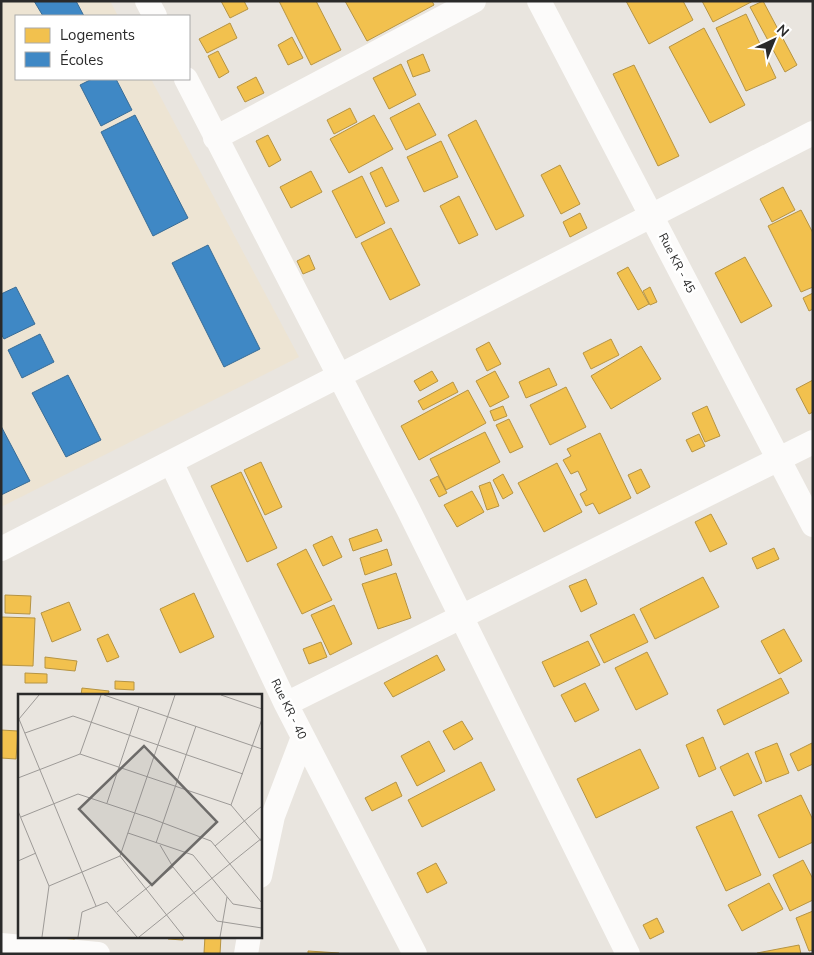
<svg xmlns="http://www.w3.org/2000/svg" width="814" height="955" font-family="'Nunito Sans',sans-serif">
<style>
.education{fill:#ede4d3}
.homes{fill:#f2c14e;stroke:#b69443}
.schools{fill:#3f88c5;stroke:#396c96}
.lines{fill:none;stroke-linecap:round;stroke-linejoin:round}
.street{stroke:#fcfbfa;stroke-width:24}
.labels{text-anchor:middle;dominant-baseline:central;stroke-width:5;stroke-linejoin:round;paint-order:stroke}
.street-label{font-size:12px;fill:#2a2a2a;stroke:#fff}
.inset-road{fill:none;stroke:#9d9a97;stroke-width:1}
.view{fill:#6d6b69;fill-opacity:0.15;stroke:#6d6b69;stroke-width:2.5}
.inset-edge{fill:none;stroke:#2a2a2a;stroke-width:2.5}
</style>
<rect width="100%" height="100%" fill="#e9e5df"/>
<path class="education" d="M1 1H110L118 16H16V79H151L299 357 1 507Z"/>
<path class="homes" d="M221 1H244L248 9 230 18Z
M279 1H316L341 50 311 65Z
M345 1H432L434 5 367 41Z
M626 1H683L693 20 649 44Z
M702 1H753L713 22Z
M763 1 797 65 785 72 750 7Z
M746 14 776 78 746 91 716 28Z
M230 23 237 38 207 53 199 39Z
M704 28 745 105 710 123 669 47Z
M292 37 303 58 288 65 278 45Z
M218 51 229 72 219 78 208 56Z
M423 54 430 71 413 77 407 61Z
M401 64 416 95 389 109 373 78Z
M634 65 679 156 658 166 613 74Z
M256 77 264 93 245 102 237 87Z
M419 103 436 135 406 150 390 118Z
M350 108 357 122 334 134 327 120Z
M374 115 393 149 349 173 330 139Z
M476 120 524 216 496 230 448 135Z
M268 135 281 160 269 167 256 141Z
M441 141 458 177 424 192 407 157Z
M560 165 580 204 561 214 541 175Z
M382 167 399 201 386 207 370 173Z
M311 171 322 192 291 208 280 187Z
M362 176 385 223 356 238 332 191Z
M783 187 795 210 772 222 760 199Z
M459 196 478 235 459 244 440 206Z
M801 210 813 233V287L801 292 768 226Z
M580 213 587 228 570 237 563 222Z
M391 228 420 285 390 300 361 243Z
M309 255 315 269 303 274 297 261Z
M745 257 772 306 741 323 715 273Z
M628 267 649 304 638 310 617 273Z
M650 287 657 302 650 305 643 291Z
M813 293V309L809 311 803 298Z
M611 339 619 355 591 369 583 353Z
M489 342 501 364 487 371 476 349Z
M641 346 661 379 611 409 591 376Z
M549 368 557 385 526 398 519 382Z
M432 371 438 381 420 391 414 381Z
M495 371 509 397 490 407 476 381Z
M813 380V412L809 414 796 389Z
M453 382 458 392 423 410 418 401Z
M566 387 586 427 550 445 530 405Z
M468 390 486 423 419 460 401 426Z
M503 406 507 416 494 421 490 411Z
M707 406 720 436 705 442 692 413Z
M509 419 523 447 510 453 496 425Z
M485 432 500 462 446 490 430 459Z
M600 433 631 498 599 514 593 503 586 506 580 494 587 490 578 471 571 474 563 460 571 456 567 449Z
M699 434 705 446 692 452 686 440Z
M261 462 282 507 265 515 244 470Z
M557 463 582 512 544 532 518 483Z
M641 469 650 487 637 494 628 475Z
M241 472 277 548 247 562 211 486Z
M503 474 513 493 503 499 493 480Z
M438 476 447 493 439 497 430 480Z
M490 482 499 506 487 510 479 486Z
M472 491 484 512 457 527 444 505Z
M711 514 727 544 710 552 695 522Z
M377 529 382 541 353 551 349 539Z
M332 536 342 557 323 566 313 545Z
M774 548 779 559 757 569 752 558Z
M306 549 332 600 302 614 277 564Z
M387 549 392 565 365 575 360 558Z
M396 573 411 618 378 629 362 584Z
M703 577 719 607 655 639 640 609Z
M586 579 597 604 581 612 569 586Z
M194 593 214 637 180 653 160 609Z
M5 595 31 596 30 614 5 613Z
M69 602 81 630 52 642 41 613Z
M334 605 352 644 330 655 311 615Z
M634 614 648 642 604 663 590 635Z
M1 617 35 618 33 666 1 665Z
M784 629 802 661 779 674 761 641Z
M108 634 119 657 107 662 97 639Z
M588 641 600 665 554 687 542 662Z
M321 642 327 657 309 664 303 649Z
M647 652 668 694 636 710 615 668Z
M437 655 445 670 393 697 384 683Z
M45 657 77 661 75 671 45 668Z
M25 673 47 674V683H25Z
M781 678 789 693 724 725 717 710Z
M115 681 134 682V690L115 689Z
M585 683 599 710 575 722 561 695Z
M82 688 109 691 108 695H81Z
M462 721 473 739 454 750 443 731Z
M1 730 18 731 16 759 1 758Z
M703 737 716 769 699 777 686 745Z
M429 741 445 771 417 786 401 756Z
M777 743 789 773 766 782 755 752Z
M812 743 813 764 798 771 790 754Z
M640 749 659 788 596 818 577 779Z
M748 753 762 783 734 796 720 767Z
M481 762 495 790 422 827 408 800Z
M396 782 402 796 372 811 365 798Z
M801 795 813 820V842L779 858 758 815Z
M732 811 761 875 726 891 696 827Z
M803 860 813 879V900L790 911 773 875Z
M436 863 447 883 427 893 417 873Z
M769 883 783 909 742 931 728 905Z
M813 911V950L809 951 796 918Z
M657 918 664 932 650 939 643 925Z
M34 936H74V941Z
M168 936H183V940L168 939Z
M205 936H221L220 954 204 953Z
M799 945 801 954H757V953Z
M308 951 339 953V954H308Z"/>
<path class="schools" d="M34 1H76L84 16H43Z
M92 79H116L132 110 101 126 80 85Z
M135 115 188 218 153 236 101 132Z
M208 245 260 349 224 367 172 263Z
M16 287 35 324 4 339 1 334V294Z
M40 334 54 362 22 378 8 350Z
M68 375 101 440 66 457 32 393Z
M1 426 30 481 1 495Z"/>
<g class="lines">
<path class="street" d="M147 1 155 16
M539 1 813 525
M186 79 408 509 628 954
M215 138 474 1
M171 462 286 704 415 954
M1 549 813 133
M286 704 813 442
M260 876 273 816 303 737
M1 945 98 954
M246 954 249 936"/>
</g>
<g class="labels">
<g class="street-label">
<text transform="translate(677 263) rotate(63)">Rue KR - 45</text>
<text transform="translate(289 709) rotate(64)">Rue KR - 40</text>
</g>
</g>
<g transform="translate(18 694)">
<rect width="244" height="244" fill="#e9e5df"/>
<path class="inset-road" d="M21 1 1 25 78 212M86 1 244 55M203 1 244 15M7 39 55 22 225 80M62 60 83 1M0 84 62 60 213 111 244 148M89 109 121 13M213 111 244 25M0 117 31 192 24 243M3 123 60 100 132 124 193 147 244 209M110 139 175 161 215 210 244 215M138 149 178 32M142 151 155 173 199 227 244 234M197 152 244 112M102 162 166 243M0 167 18 159M31 192 102 162 157 1M99 218 155 173M60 243 64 218 89 208 119 243M121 243 244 144M202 243 209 203"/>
<path class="view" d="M126 52 199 128 134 191 61 115Z"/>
<rect width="244" height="244" class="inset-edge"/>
</g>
<rect width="814" height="955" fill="none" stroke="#2a2a2a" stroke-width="5"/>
<rect x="15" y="15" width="175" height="65" fill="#ffffff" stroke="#aaaaaa"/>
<rect x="25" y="28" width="25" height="15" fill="#f2c14e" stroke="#aaaaaa"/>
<text x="60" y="40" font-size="15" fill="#2a2a2a">Logements</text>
<rect x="25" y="52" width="25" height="15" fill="#3f88c5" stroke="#aaaaaa"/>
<text x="60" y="65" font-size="15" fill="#2a2a2a">Écoles</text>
<g transform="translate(774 40) rotate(44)" stroke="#ffffff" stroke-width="4" paint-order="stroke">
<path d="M0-4L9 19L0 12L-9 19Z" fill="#2a2a2a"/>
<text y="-8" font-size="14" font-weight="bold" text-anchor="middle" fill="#2a2a2a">N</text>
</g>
</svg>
